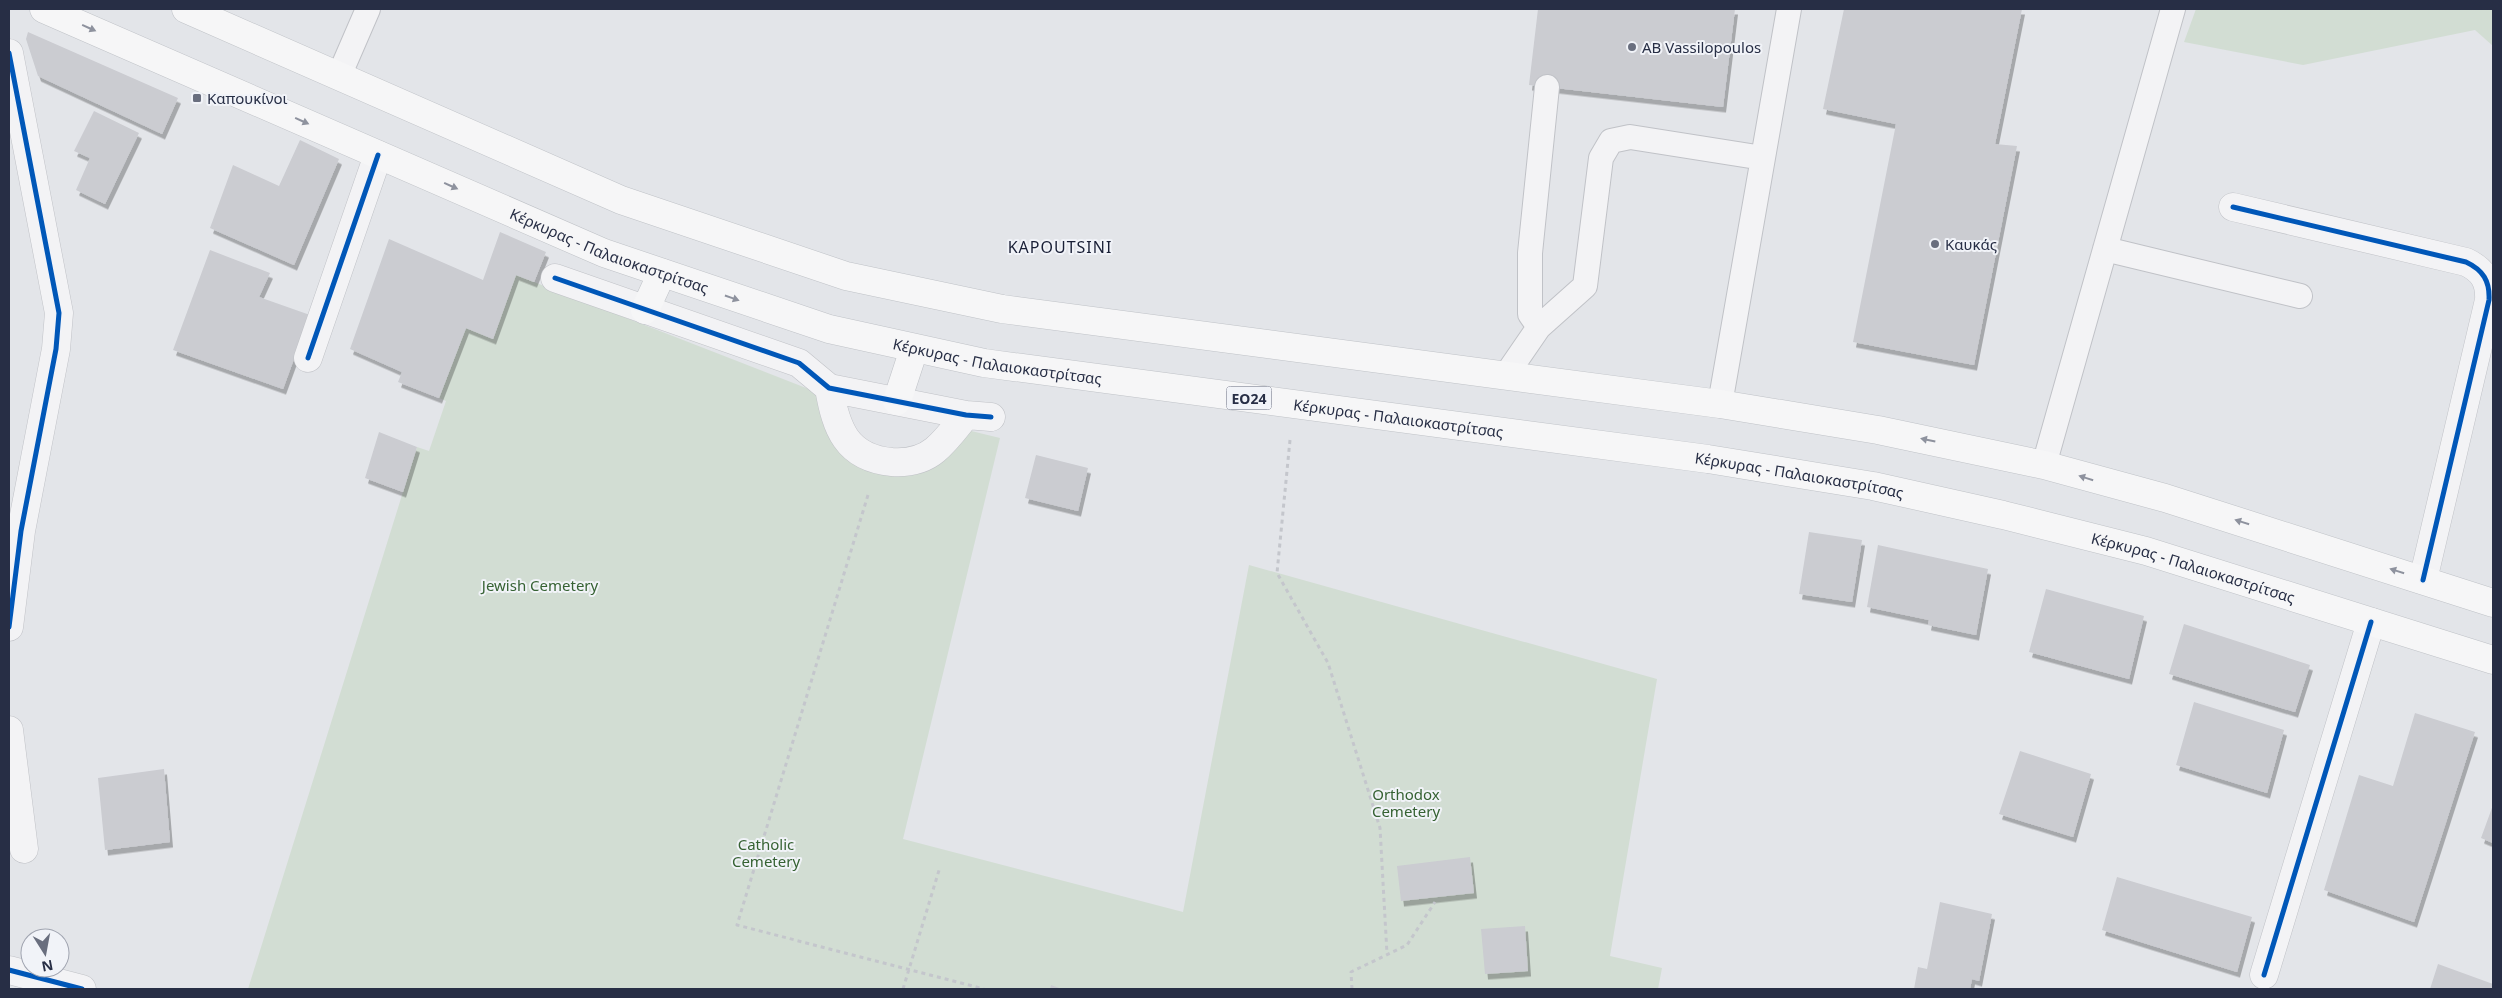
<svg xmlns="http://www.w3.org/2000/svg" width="2502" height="998" font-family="'Noto Sans',sans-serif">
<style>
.green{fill:#d2ddd3}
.building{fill:#cbccd1;filter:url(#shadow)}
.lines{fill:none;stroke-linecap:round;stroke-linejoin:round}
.lane-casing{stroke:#c0c2c7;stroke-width:26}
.street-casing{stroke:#c0c2c7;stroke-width:29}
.primary-casing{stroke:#bfc2c7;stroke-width:29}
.path{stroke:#c4c6cc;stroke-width:3;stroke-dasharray:4 4;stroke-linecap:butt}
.lane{stroke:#f3f3f5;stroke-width:24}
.street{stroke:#f3f3f5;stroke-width:28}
.primary{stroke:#f6f6f7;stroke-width:28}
.cycleway-casing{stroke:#f1f3f8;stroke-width:8}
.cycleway{stroke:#0057b8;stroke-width:5}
.oneway{fill:#8e929e}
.poi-dot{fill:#696e7e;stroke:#f1f3f8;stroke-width:2}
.labels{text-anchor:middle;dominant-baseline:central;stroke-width:4;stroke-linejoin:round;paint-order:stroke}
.shield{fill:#f1f3f8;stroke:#64697b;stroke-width:1}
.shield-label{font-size:14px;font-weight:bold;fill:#272e45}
.poi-label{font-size:15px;fill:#272e45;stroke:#f1f3f8;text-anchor:start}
.street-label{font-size:15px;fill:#272e45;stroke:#f1f3f8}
.park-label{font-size:15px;fill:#366233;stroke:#f1f3f8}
.neighbourhood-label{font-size:16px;letter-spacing:1px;fill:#191f36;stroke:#f1f3f8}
</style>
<defs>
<filter id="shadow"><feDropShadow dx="3" dy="5.5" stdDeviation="0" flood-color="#0004"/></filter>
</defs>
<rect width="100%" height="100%" fill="#e3e5e9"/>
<path class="green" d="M2196 9H2493V46L2475 30 2303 65 2184 42Z
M516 275 824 395 886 468 963 429 1000 438 903 839 1183 912 1249 565 1657 679 1610 956 1662 968 1658 989H248L417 447 429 451 446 401 439 398 466 328 493 339Z"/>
<path class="building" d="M1538 9H1735L1723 107 1529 85Z
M1844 9H2022L1995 144 2017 146 1974 365 1853 342 1896 124 1823 109Z
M28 32 178 98 162 134 38 76 26 39Z
M94 111 139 133 105 204 76 190 90 158 74 151Z
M300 140 339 159 294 265 210 228 233 165 279 186Z
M500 232 546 252 534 282 516 275 493 339 466 328 439 398 398 382 402 372 350 349 389 239 483 280Z
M210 250 270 273 259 297 310 315 283 389 173 350Z
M379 432 417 447 403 492 365 478Z
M1036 455 1088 468 1078 511 1025 498Z
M1809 532 1862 540 1852 602 1799 594Z
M1878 545 1988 569 1976 635 1928 625 1929 620 1867 607Z
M2046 589 2144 616 2129 679 2029 652Z
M2184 624 2310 665 2295 712 2169 674Z
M2194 702 2284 730 2267 793 2176 765Z
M2415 713 2475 732 2414 922 2324 890 2359 775 2393 786Z
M2020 751 2091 774 2073 837 1999 814Z
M164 769 170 842 105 850 98 778Z
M2493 805V843L2481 838Z
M1470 857 1474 893 1401 901 1397 866Z
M2117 877 2252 917 2237 972 2102 930Z
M1940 902 1992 914 1979 981 1972 979 1970 989H1914L1918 967 1927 969Z
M1525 926 1528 971 1485 974 1481 929Z
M2438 964 2493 984V989H2430Z
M1051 985 1062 989H1050Z"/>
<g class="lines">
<g class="lane-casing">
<path id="lane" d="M339 76 368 9
M2105 249 2300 296
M1539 327 1530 314V253L1547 87
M1506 375 1539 327 1585 286 1601 158 1611 141 1630 137 1763 158
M1720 404 1789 9
M2044 465 2173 9"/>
</g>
<g class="street-casing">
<path id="street" d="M9 53 59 313 56 349 21 531 9 627
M2233 207 2466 262C2483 270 2490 281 2489 300L2423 580
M555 278 799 363 829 388 966 415 991 417
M308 358 378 155
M829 388C836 428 846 458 892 462 908 463 923 460 935 450 947 440 957 426 966 415
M9 730 24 849
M9 970 82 989
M2264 975 2371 622"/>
</g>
<g class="primary-casing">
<g id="primary">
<path id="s1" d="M44 9 604 253 829 329 984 363 1708 459 1873 486 2003 515 2146 551 2493 660"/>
<path d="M186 9 621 200 846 276 1002 309 1720 404 1878 430 2044 465 2165 498 2493 603"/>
<path d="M645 310 662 273"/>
<path d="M897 401 914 349"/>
</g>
</g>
<path class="path" d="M1290 440 1277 573 1328 663 1380 828 1387 954
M868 495 737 925 984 989
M903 989 940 867
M1352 989 1351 972 1407 945 1435 902"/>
<use href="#lane" class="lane"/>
<use href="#street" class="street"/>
<use href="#primary" class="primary"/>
<g class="cycleway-casing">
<path id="cycleway" d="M9 53 59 313 56 349 21 531 9 627
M2233 207 2466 262C2483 270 2490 281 2489 300L2423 580
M555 278 799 363 829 388 966 415 991 417
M308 358 378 155
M9 970 82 989
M2264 975 2371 622"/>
</g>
<use href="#cycleway" class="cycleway"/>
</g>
<defs><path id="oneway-solid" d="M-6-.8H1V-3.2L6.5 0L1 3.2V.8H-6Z" transform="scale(1.25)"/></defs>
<g class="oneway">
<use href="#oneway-solid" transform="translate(89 28) rotate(24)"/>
<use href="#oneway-solid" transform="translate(302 121) rotate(24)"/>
<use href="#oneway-solid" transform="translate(451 186) rotate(24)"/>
<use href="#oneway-solid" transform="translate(732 298) rotate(19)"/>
<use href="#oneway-solid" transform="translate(1928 440) rotate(-168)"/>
<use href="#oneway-solid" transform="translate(2086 478) rotate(-163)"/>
<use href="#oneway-solid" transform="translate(2242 522) rotate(-162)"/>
<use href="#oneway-solid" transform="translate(2397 571) rotate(-162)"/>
</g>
<g class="poi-dot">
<circle cx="1632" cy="47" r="5"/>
<rect x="192" y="93" width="10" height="10" rx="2.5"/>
<circle cx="1935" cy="244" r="5"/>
</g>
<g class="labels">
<rect class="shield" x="1226.5" y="386.5" width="45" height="23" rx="4"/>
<g class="shield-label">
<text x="1249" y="398">ΕΟ24</text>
</g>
<g class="poi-label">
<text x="1642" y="47">AB Vassilopoulos</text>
<text x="207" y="98">Καπουκίνοι</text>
<text x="1945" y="244">Καυκάς</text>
</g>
<g class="street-label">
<text stroke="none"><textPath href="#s1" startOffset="615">Κέρκυρας - Παλαιοκαστρίτσας</textPath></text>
<text stroke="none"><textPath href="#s1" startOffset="1020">Κέρκυρας - Παλαιοκαστρίτσας</textPath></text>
<text stroke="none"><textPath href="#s1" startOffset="1425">Κέρκυρας - Παλαιοκαστρίτσας</textPath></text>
<text stroke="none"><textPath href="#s1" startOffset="1830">Κέρκυρας - Παλαιοκαστρίτσας</textPath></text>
<text stroke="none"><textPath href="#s1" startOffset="2235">Κέρκυρας - Παλαιοκαστρίτσας</textPath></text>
</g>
<g class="park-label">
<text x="540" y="585">Jewish Cemetery</text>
<text x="1406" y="794">Orthodox<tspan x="1406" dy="17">Cemetery</tspan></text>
<text x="766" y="844">Catholic<tspan x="766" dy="17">Cemetery</tspan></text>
</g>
<g class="neighbourhood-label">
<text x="1060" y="247">KAPOUTSINI</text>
</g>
</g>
<rect width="2502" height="998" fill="none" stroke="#272e45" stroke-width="20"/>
<g transform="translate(45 953) rotate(169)"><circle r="24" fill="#f1f3f8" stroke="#a0a4b0"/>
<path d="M0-4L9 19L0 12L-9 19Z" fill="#696e7e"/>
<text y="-8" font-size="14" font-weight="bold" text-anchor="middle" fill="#272e45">N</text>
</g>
</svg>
